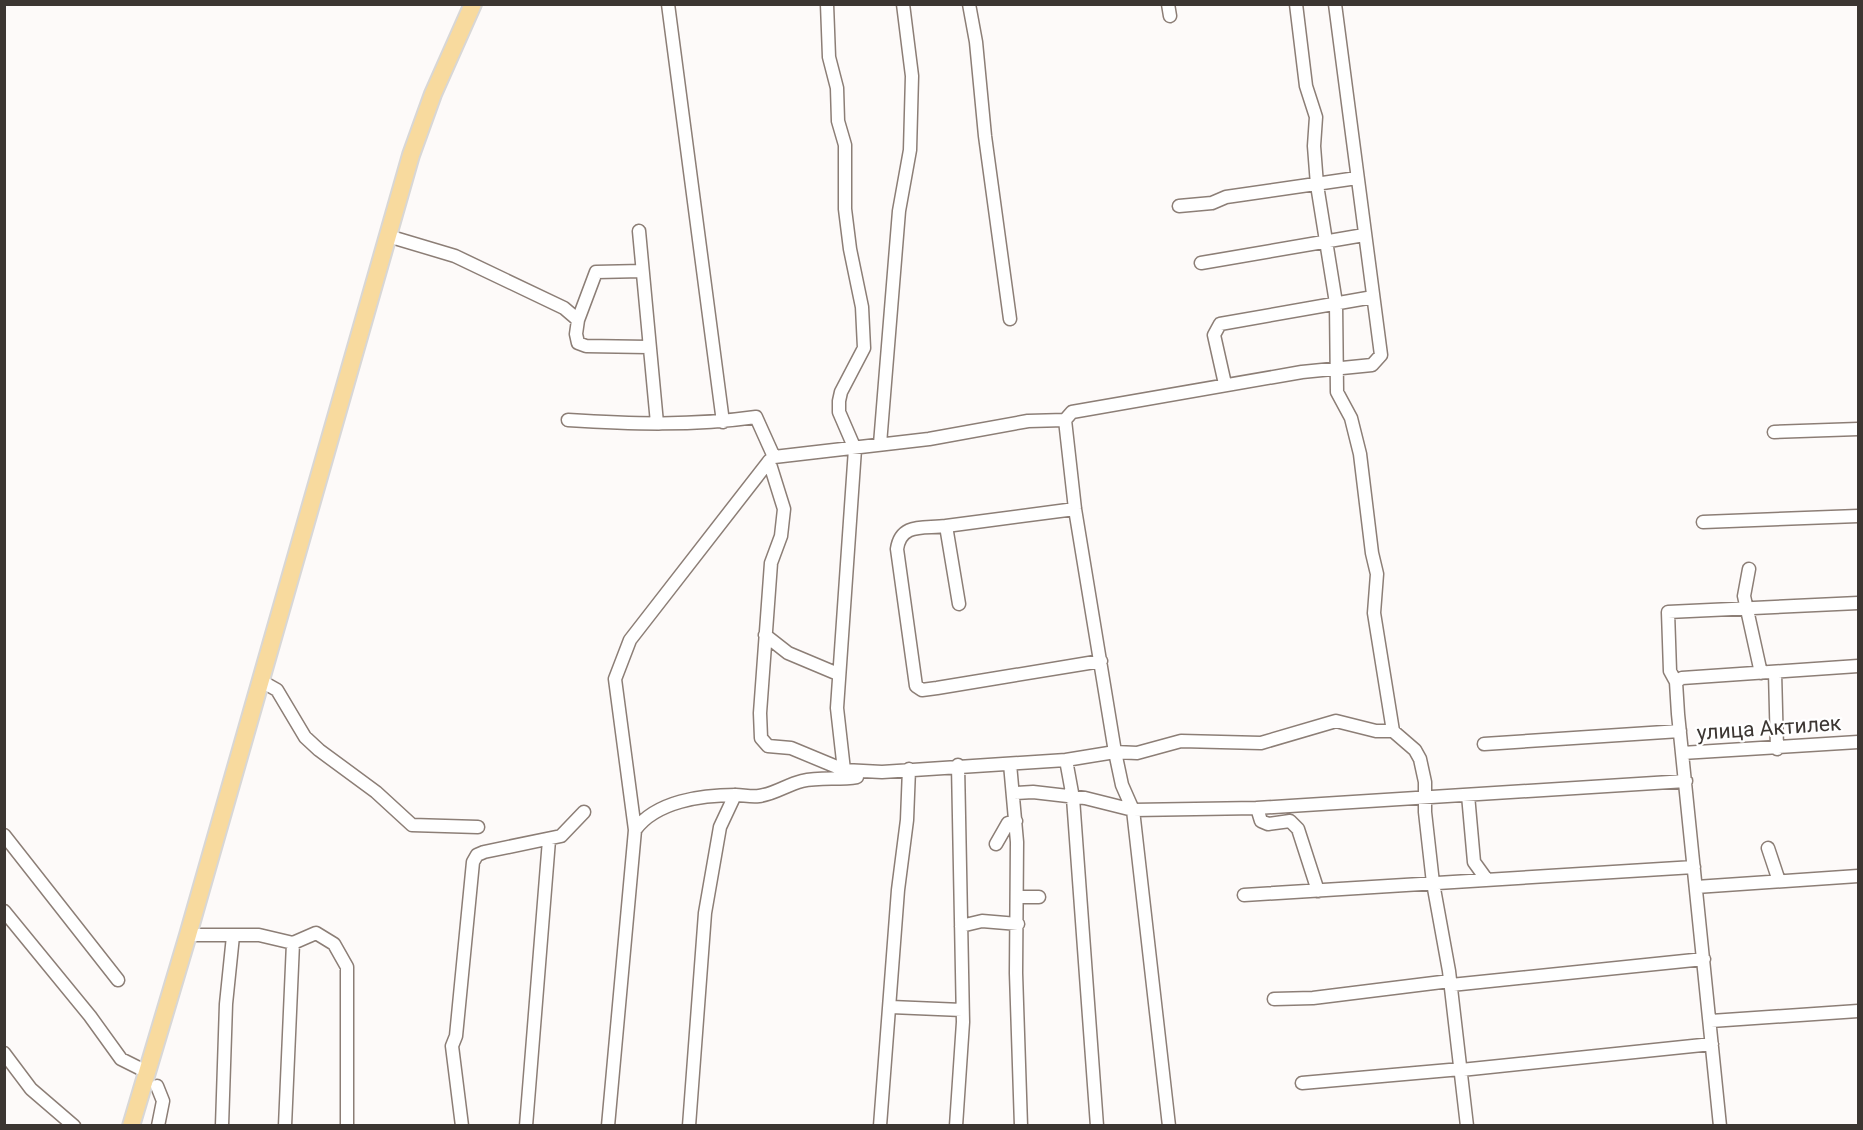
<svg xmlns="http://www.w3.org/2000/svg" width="1863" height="1130" font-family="Roboto,sans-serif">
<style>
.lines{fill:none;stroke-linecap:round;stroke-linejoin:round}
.minor-casing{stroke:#8c7e76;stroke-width:15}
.major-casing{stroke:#d8d7d6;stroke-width:20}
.minor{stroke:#fff;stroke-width:12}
.major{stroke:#f8da9e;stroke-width:16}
.labels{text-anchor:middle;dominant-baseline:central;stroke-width:4.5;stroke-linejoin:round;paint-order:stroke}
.street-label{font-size:21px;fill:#3c3632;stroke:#fff}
</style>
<rect width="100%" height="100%" fill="#fdfaf9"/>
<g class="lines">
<g class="minor-casing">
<path id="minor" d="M668 4 723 422
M827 4 829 57 837 88 838 121 845 145V209L850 249 862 307 864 348 841 392 839 401V412L855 449 837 708 844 770 882 772 1066 760 1073 798 1097 1126
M969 4 976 42 985 136 1010 319
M1168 4 1170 16
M1296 4 1306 86 1316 117 1314 146 1317 185 1336 303 1337 392 1351 418 1360 454 1372 553 1377 574 1374 613 1393 731 1415 750 1420 759 1425 782V812L1433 883 1449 971 1467 1126
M1179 206 1212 203 1226 197 1357 178
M639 231 657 423
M388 236 455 256 564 308 578 320 576 334 578 343 586 346 648 347
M1201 263 1364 235
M578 320 596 272 642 271
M1225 384 1214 335 1220 324 1373 297
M568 420C631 424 693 426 756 417L774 457
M1774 432 1858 429
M880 444 899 211 910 150 912 76 903 4
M769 461 784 509 781 536 771 563 760 713 761 738 768 746 791 748 844 770
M1703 522 1858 516
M946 526C924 529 901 522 897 549L916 686 922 690 937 688 1101 661
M1749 569 1744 596 1761 673
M959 604 946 526 1075 509
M765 635 788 653 838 674
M1775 672 1777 749
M261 681 277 690 305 737 319 750 376 792 412 825 478 827
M1676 682 1682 678 1858 666
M1484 744 1680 731
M1682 753 1858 742
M1066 760 1115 752 1137 753 1181 741 1261 743 1336 721 1376 731H1393
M1010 764 1017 842 1016 973 1021 1126
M1014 793 1033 792 1085 798 1133 810 1257 808
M1468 795 1474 862 1487 880
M635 830 615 679 630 640 769 461 774 457 929 439 1028 421 1065 420
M4 835 118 980
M996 844 1008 823 1016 821
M1768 848 1779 881
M1696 887 1858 876
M1318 891 1298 829 1290 821 1268 824 1261 821 1257 808 1686 781
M1244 895 1694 867
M1018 897H1039
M4 911 90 1016 121 1059 147 1072
M961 926 982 921 1018 924
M188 935H259L293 943 285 1126
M293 943 316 933 334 944 347 967V1126
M1451 985 1704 959
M1274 999 1313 998 1450 981
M891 1007 962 1010
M1711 1021 1858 1011
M4 1053 31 1089 74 1126
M1461 1070 1712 1044
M1302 1083 1461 1069
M157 1086 163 1101 158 1126
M222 1126 226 1004 233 936
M462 1126 452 1046 456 1036 473 862 477 855 484 852 561 836 584 812
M526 1126 549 840
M608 1126 635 830C656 801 702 795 736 795 743 795 751 797 759 796 775 794 786 785 802 781 820 777 839 780 857 777
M689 1126 705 913 720 827 735 795
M880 1126 898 890 907 820 909 769
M956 1126 963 1022 958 765
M1169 1126 1133 810 1122 785 1115 752 1075 509 1065 420 1072 412 1302 372 1372 365 1381 355 1335 4
M1720 1126 1678 714 1676 682 1670 671 1668 612 1858 603"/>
</g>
<g class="major-casing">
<path id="major" d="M131 1126 188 935 411 155 433 94 473 4"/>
</g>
<use href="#minor" class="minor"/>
<use href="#major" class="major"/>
</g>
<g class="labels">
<g class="street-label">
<text transform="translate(1769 728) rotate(-4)">улица Актилек</text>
</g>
</g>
<rect width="1863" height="1130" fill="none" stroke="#3c3632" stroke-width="12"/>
</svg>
